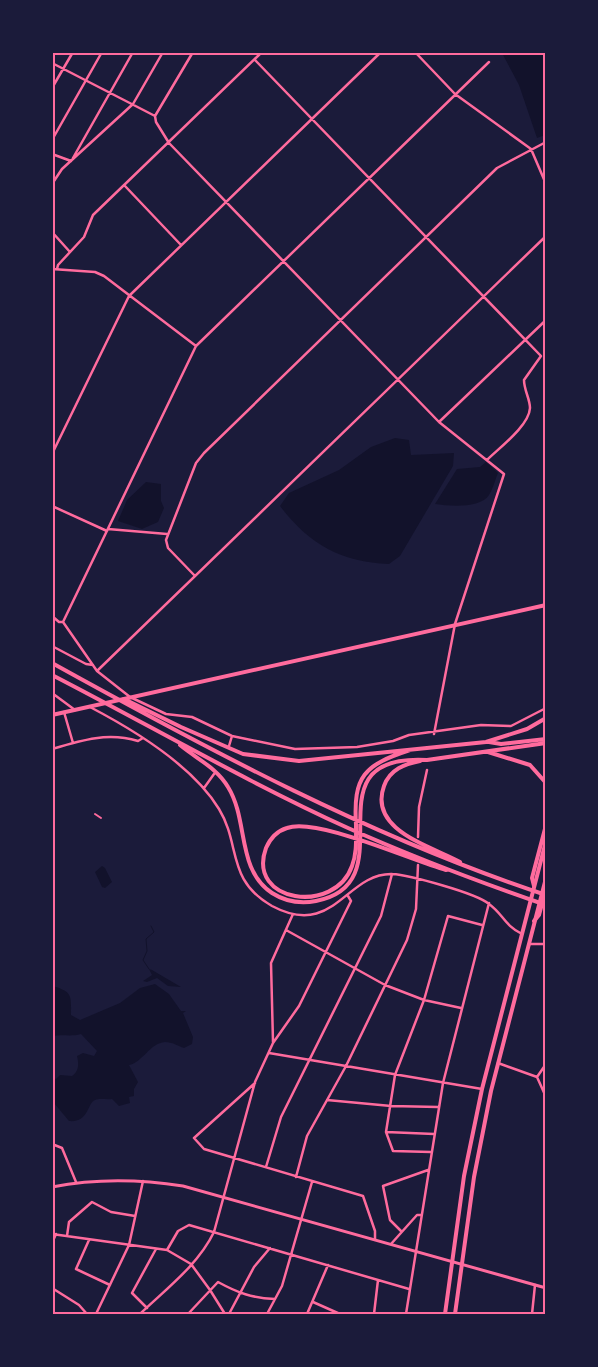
<svg xmlns="http://www.w3.org/2000/svg" width="598" height="1367" font-family="Poppins,sans-serif">
<style>
.water{fill:#12122b}
.lines{fill:none;stroke-linecap:round;stroke-linejoin:round}
.stream{stroke:#12122b;stroke-width:1}
.pedestrian{stroke:#ff6b9d;stroke-width:2}
.minor{stroke:#ff6b9d;stroke-width:2.5}
.secondary{stroke:#ff6b9d;stroke-width:3}
.trunk{stroke:#ff6b9d;stroke-width:4}
.motorway{stroke:#ff6b9d;stroke-width:4}
.neatline{fill:none;stroke:#ff6b9d;stroke-width:2}
</style>
<rect width="100%" height="100%" fill="#1b1b3a"/>
<path class="water" d="M502 53H545V135L537 138 519 85Z
M395 438 409 440 411 455 454 453 453 466 400 556 389 564C340 562 309 544 280 506L289 493 339 470 371 447Z
M486 462 498 473C495 480 493 489 489 495 480 509 449 506 435 504L457 469 480 467Z
M146 482 161 484V501L164 508 158 522 142 529 118 521 127 500Z
M102 866 105 868 112 882 105 888 102 887 95 872Z
M149 969 152 970 181 987 168 986 157 978 147 982 143 981 152 975Z
M155 984 169 994 181 1011H186L183 1013 193 1037 192 1044 184 1048C178 1046 172 1042 165 1042 150 1043 142 1063 129 1065L138 1082 134 1089V1096L129 1097 130 1103 119 1106 112 1099C107 1100 100 1098 95 1100 87 1103 89 1123 69 1121L54 1103 53 1078 56 1079 60 1075 72 1076C79 1071 79 1064 77 1056L83 1053 94 1056 97 1051 81 1034C71 1037 62 1034 53 1036V986C73 992 71 996 71 1015L80 1020 120 1003 140 988Z"/>
<g class="lines">
<path class="stream" d="M149 969 143 960 147 951 146 939 154 932 151 926"/>
<path class="pedestrian" d="M95 814 101 818"/>
<path class="minor" d="M415 52 455 94 531 149 546 184
M255 60 541 356 524 380C524 390 530 399 530 408 529 426 499 448 487 460
M52 63 155 116 156 122 169 143 439 422 504 474 455 624 434 734
M52 88 73 52
M155 116 193 52
M52 140 102 52
M52 154 71 161
M73 158 133 52
M52 184 62 169 133 104 163 52
M125 186 181 245
M52 232 70 252
M52 269 95 272 104 276 196 346
M57 269 58 265 84 237 93 215 262 52
M439 422 546 320
M52 454 129 296 381 52
M52 506 107 531
M108 529 167 534
M195 576 168 548 166 540 196 463 204 453 497 168 546 142
M52 616 59 622H63L97 671 546 236
M63 622 196 346 489 62
M52 646 86 664 93 665
M97 671 130 697 166 714 192 717 232 736 295 749 357 747 393 741 409 735 481 725 511 726 546 708
M52 693 75 710
M90 707C134 730 193 766 219 809 241 845 226 880 272 906 334 939 346 873 392 874 409 875 476 893 489 904 503 914 504 925 522 934
M64 712 73 743
M229 746 232 736
M52 749C82 740 108 732 138 741L143 738
M204 788 214 774
M418 837 419 807 427 770
M286 930 385 985 424 1000 461 1008
M530 944H546
M273 1042 271 963 293 914
M269 1053 482 1089
M498 1063 537 1077 546 1064
M537 1077 546 1097
M255 1083 194 1138 204 1149 363 1196 375 1231V1239
M327 1100 391 1106 438 1107
M386 1132 434 1134
M52 1144 62 1148 76 1182
M431 1152 393 1151 386 1132 395 1075 424 1000 448 916 482 925
M266 1167 281 1117 381 916 392 874
M296 1177 307 1136 346 1066 407 940 416 909 418 865
M401 1231 390 1220 383 1186 428 1170
M52 1234 167 1250 191 1264 210 1290 225 1314
M67 1236 69 1222 92 1202 111 1212 135 1216
M89 1240 76 1269 110 1285
M52 1243 56 1234
M391 1244 417 1215H421
M167 1250 178 1231 189 1225 409 1289
M52 1288 79 1305 87 1314
M313 1302 340 1314
M147 1308 132 1293 156 1249
M96 1314 129 1245 143 1181
M140 1314C166 1289 198 1265 214 1232L255 1082 273 1043 299 1006 351 901 348 896
M188 1314 218 1282C238 1293 252 1298 275 1299
M229 1314 254 1267 270 1248
M267 1314 282 1286 312 1182
M307 1314 328 1265
M374 1314 378 1280
M406 1314 443 1083 489 903
M532 1314 535 1285"/>
<path class="secondary" d="M52 1187C97 1178 139 1179 183 1186L546 1288"/>
<path class="trunk" d="M52 715 546 605
M445 1314 464 1176 482 1089 546 841
M455 1314 474 1177 491 1091 546 878"/>
<path class="motorway" d="M52 663C211 751 373 838 546 895
M52 675C151 726 247 782 348 828 413 857 479 882 546 905
M124 699 181 727 243 754 299 761 486 742 527 729 546 718
M489 742 501 744 546 739
M180 745C197 759 217 768 228 787 249 821 236 869 272 893 286 902 300 904 316 901 411 883 302 753 427 760
M410 750C364 765 353 776 356 825 356 840 357 853 352 866 335 915 246 903 266 848 270 839 277 831 287 828 317 817 412 861 446 870
M488 752 530 765 546 783
M427 760 546 743
M420 761C405 764 390 769 384 786 368 830 431 846 460 862
M534 886 532 878 546 825
M534 921 539 915 546 889"/>
</g>
<rect width="598" height="1367" fill="none" stroke="#1b1b3a" stroke-width="108"/>
<rect x="54" y="54" width="490" height="1259" class="neatline"/>
</svg>
